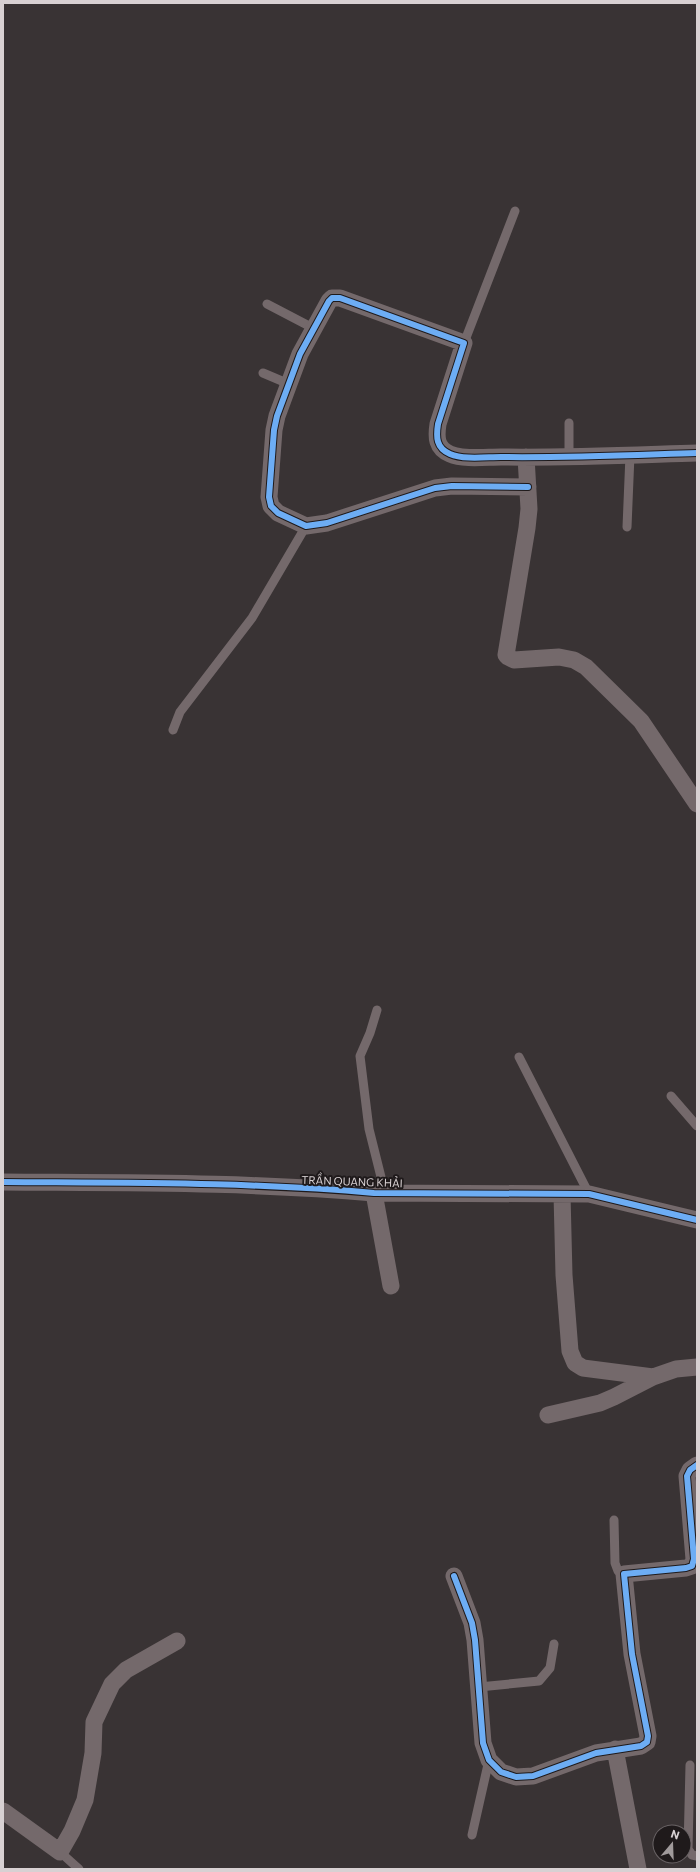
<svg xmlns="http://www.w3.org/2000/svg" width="700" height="1872" font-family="Commissioner,sans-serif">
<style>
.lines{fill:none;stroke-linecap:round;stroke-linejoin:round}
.lane{stroke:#74696b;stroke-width:9}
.street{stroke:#74696b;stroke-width:17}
.cycleway-casing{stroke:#1f1a1b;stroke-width:8}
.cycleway{stroke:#6dadf4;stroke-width:6}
.labels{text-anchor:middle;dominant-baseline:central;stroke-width:4;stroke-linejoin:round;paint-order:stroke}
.street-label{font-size:11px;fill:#d8d1d3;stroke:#1f1a1b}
</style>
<rect width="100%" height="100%" fill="#393334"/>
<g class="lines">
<path class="lane" d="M267 304 313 328
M464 343 515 211
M263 373 289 384
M569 423V456
M627 527 630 455
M173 730 180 712 252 618 306 526
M377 1010 370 1033 360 1056 369 1129 385 1193
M519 1057 589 1194
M671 1096 697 1126
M614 1520 615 1563 618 1571 624 1574
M479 1687 539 1681 550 1668 554 1644
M690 1765 688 1849 692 1855 697 1856
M472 1835 489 1760
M60 1852 79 1869"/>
<path class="street" d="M526 457 529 509 527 528 506 655 508 657 514 660 559 657 574 660 586 667 641 721 697 804
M528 487 452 486 435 488 327 523 306 526 278 513 271 506 269 497 274 430 277 416 300 354 329 301 332 298H340L464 343 438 424C436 437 436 448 450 454 464 460 486 457 501 457 566 458 632 455 697 453
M3 1182C126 1183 251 1182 374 1193L589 1194 697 1220
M374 1193 391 1286
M562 1194 564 1275 570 1351 575 1363 583 1368 653 1377
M548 1415 600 1403 614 1397 653 1377 676 1369 697 1367
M454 1576 472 1623 475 1640 483 1743 489 1760 501 1772 516 1777 533 1776 596 1753 641 1746 647 1742 648 1736 632 1654 624 1574 686 1568 692 1566 694 1559 687 1476 690 1470 697 1465
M615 1749 638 1869
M3 1811 60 1852 72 1831 85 1800 93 1753 94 1722 112 1684 126 1670 177 1641"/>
<g class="cycleway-casing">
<path id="cycleway" d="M528 487 452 486 435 488 327 523 306 526 278 513 271 506 269 497 274 430 277 416 300 354 329 301 332 298H340L464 343 438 424C436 437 436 448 450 454 464 460 486 457 501 457 566 458 632 455 697 453
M3 1182C126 1183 251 1182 374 1193L589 1194 697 1220
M454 1576 472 1623 475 1640 483 1743 489 1760 501 1772 516 1777 533 1776 596 1753 641 1746 647 1742 648 1736 632 1654 624 1574 686 1568 692 1566 694 1559 687 1476 690 1470 697 1465"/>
</g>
<use href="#cycleway" class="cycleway"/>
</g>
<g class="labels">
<g class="street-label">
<text transform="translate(352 1181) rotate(2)">TRẦN QUANG KHẢI</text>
</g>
</g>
<rect width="700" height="1872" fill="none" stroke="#d8d1d3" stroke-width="8"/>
<g transform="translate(672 1844) rotate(19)"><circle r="19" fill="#1f1a1b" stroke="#696365"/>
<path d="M0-3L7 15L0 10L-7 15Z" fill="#a09a9b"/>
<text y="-6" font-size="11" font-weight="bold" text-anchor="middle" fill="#d8d1d3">N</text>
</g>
</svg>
